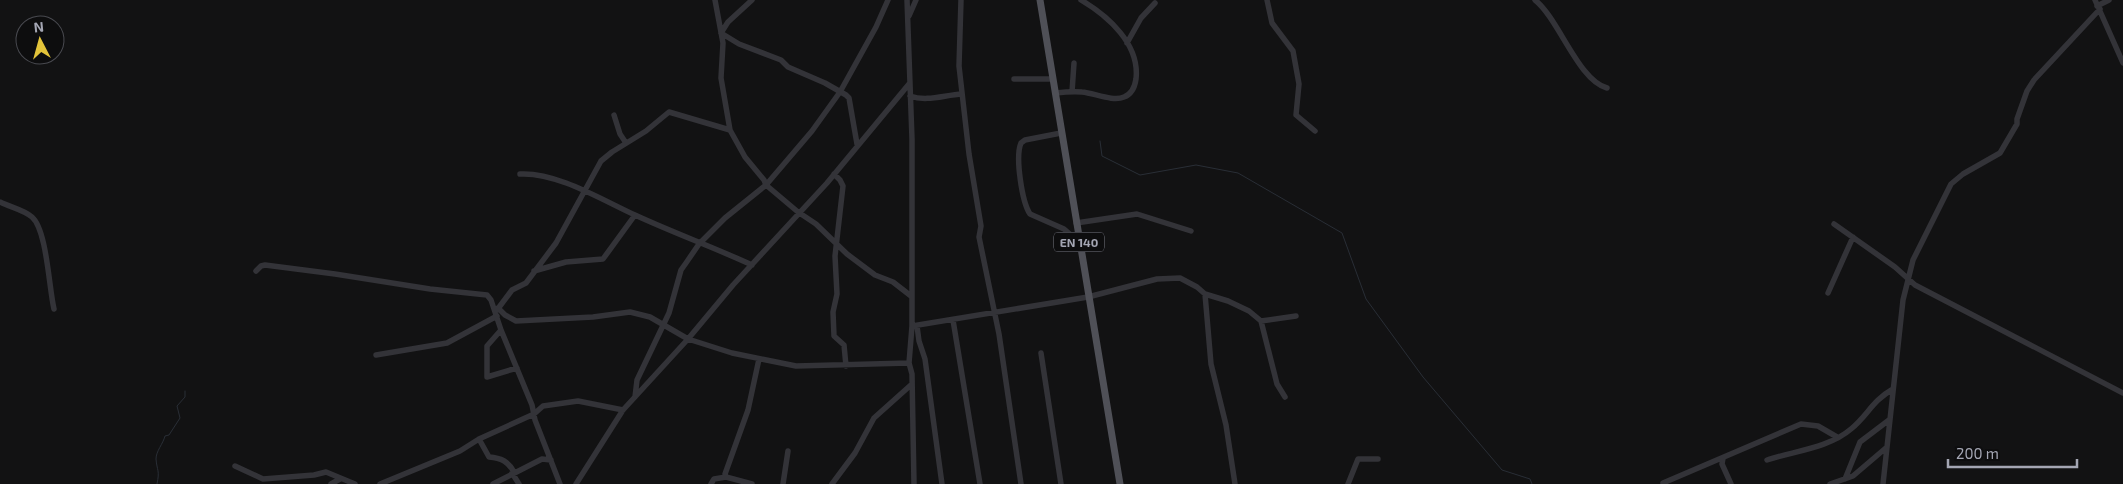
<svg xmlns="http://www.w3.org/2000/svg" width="2123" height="484" font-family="'Exo 2',sans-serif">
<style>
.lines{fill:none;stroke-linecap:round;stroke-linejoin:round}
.stream{stroke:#292e36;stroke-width:1}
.minor{stroke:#333338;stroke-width:5.5}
.major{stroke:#4f5057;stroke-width:7}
.labels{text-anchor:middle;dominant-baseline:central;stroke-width:5;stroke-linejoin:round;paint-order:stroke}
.shield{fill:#0d0d0e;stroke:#777882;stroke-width:1}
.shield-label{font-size:12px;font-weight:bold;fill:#a4a6b3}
</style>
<rect width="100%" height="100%" fill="#121213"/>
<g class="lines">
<path class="stream" d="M1100 141 1102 156 1140 175 1196 165 1238 173 1342 233 1366 299 1423 377 1502 470 1530 479 1532 484
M157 484C160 470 157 471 156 459 156 451 163 444 165 436L169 435 180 418 177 406 185 397V391"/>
<path class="minor" d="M715 0 723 43 721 78 730 130 745 157 764 180 766 185 798 212 816 224 847 254 875 275 893 282 911 296
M907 0 912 139V326L909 363 912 374 914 484
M961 0 959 66 969 154 981 226 979 237 999 334 1021 484
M1267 0 1272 23 1293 51 1299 84 1296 115 1315 131
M1535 0C1559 19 1578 80 1607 88
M2095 0 2123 63
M2097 6 2109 0
M909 16 916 0
M721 33 739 44 781 60 788 67 825 83 846 95 849 98 857 144
M721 33 728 22 752 0
M1127 43 1141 18 1155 3
M1014 79H1053
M1072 92 1074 63
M1055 93C1064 92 1073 91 1082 92 1094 93 1113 102 1124 97 1132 94 1135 86 1136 79 1140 44 1108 16 1081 0
M910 96C927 102 944 95 962 94
M614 115 620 134 626 143
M1061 133 1025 140 1021 143C1015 157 1022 202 1030 214L1064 229 1079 242
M520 174C557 172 602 200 635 215 674 233 713 247 752 265
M834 174 840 180 843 186 835 256 837 294 833 312 834 336 844 345 846 366
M0 202C10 207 24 210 32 217 47 230 49 289 54 309
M1076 223 1137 214 1191 231
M1834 224 1895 267 1915 285 2123 393
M256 271 261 266 265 265 335 274 430 289 487 295 491 300 501 330 532 405 535 420 560 484
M534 271 566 262 603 259 635 215
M1828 293 1853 237
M1205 294 1211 364 1226 425 1235 484
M498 308 505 315 516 321 593 317 630 312 650 317 688 339 732 353 796 366 909 363
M497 310 512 290 526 283 556 243 601 161 612 152 646 131 669 112 730 130
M953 320 980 484
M1261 321 1296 316
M912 326 1088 297 1157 279 1180 278 1197 287 1205 294 1228 301 1249 311 1261 321 1277 384 1285 397
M917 326 919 341 925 359 942 484
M501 330 487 346V377L517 368
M1041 353 1061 484
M376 355 447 343 497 316
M635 397 637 380 669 313 681 270 686 263 699 244 725 218 766 185 812 131 840 92 876 27 888 0
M479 439 489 457C501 458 508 461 514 472
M1723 458 1722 464 1731 484
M1767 460C1794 451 1829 448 1851 429 1868 415 1872 401 1893 389
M235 466 263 479 314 475 326 472 355 484
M512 473 519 484
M1845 479 1860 442 1889 420
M1663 483 1801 424 1818 426 1837 437
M331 484 340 479
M380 484 460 451 479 439 534 414 543 406 578 401 623 410
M493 484 542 459 551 460
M576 484 623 410 688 339 733 285 827 183 909 84
M711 484 714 479 726 477
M752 484 726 477 725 474 748 410 759 359
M783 484 788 451
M832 484 855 453 874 418 912 384
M1348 484 1358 459H1378
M1830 484 1853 476 1887 447
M1883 484 1903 300 1913 260 1951 184 1963 174 2000 153 2017 124V119L2027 91 2034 80 2100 9"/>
<path class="major" d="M1040 0 1120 484"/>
</g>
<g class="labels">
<rect class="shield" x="1054" y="232.5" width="50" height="19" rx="4"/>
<g class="shield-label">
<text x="1079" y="242">EN 140</text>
</g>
</g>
<g transform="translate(40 40) rotate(354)"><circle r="24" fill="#0d0d0e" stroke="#494a50"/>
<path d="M0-4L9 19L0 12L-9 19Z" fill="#e3c43a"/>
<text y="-8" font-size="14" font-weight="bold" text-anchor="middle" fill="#a4a6b3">N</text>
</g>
<path d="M1948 459v8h129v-8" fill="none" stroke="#a4a6b3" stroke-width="2.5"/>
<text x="1956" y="459" font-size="15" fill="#a4a6b3" stroke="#0d0d0e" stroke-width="4" paint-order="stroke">200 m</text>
</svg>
